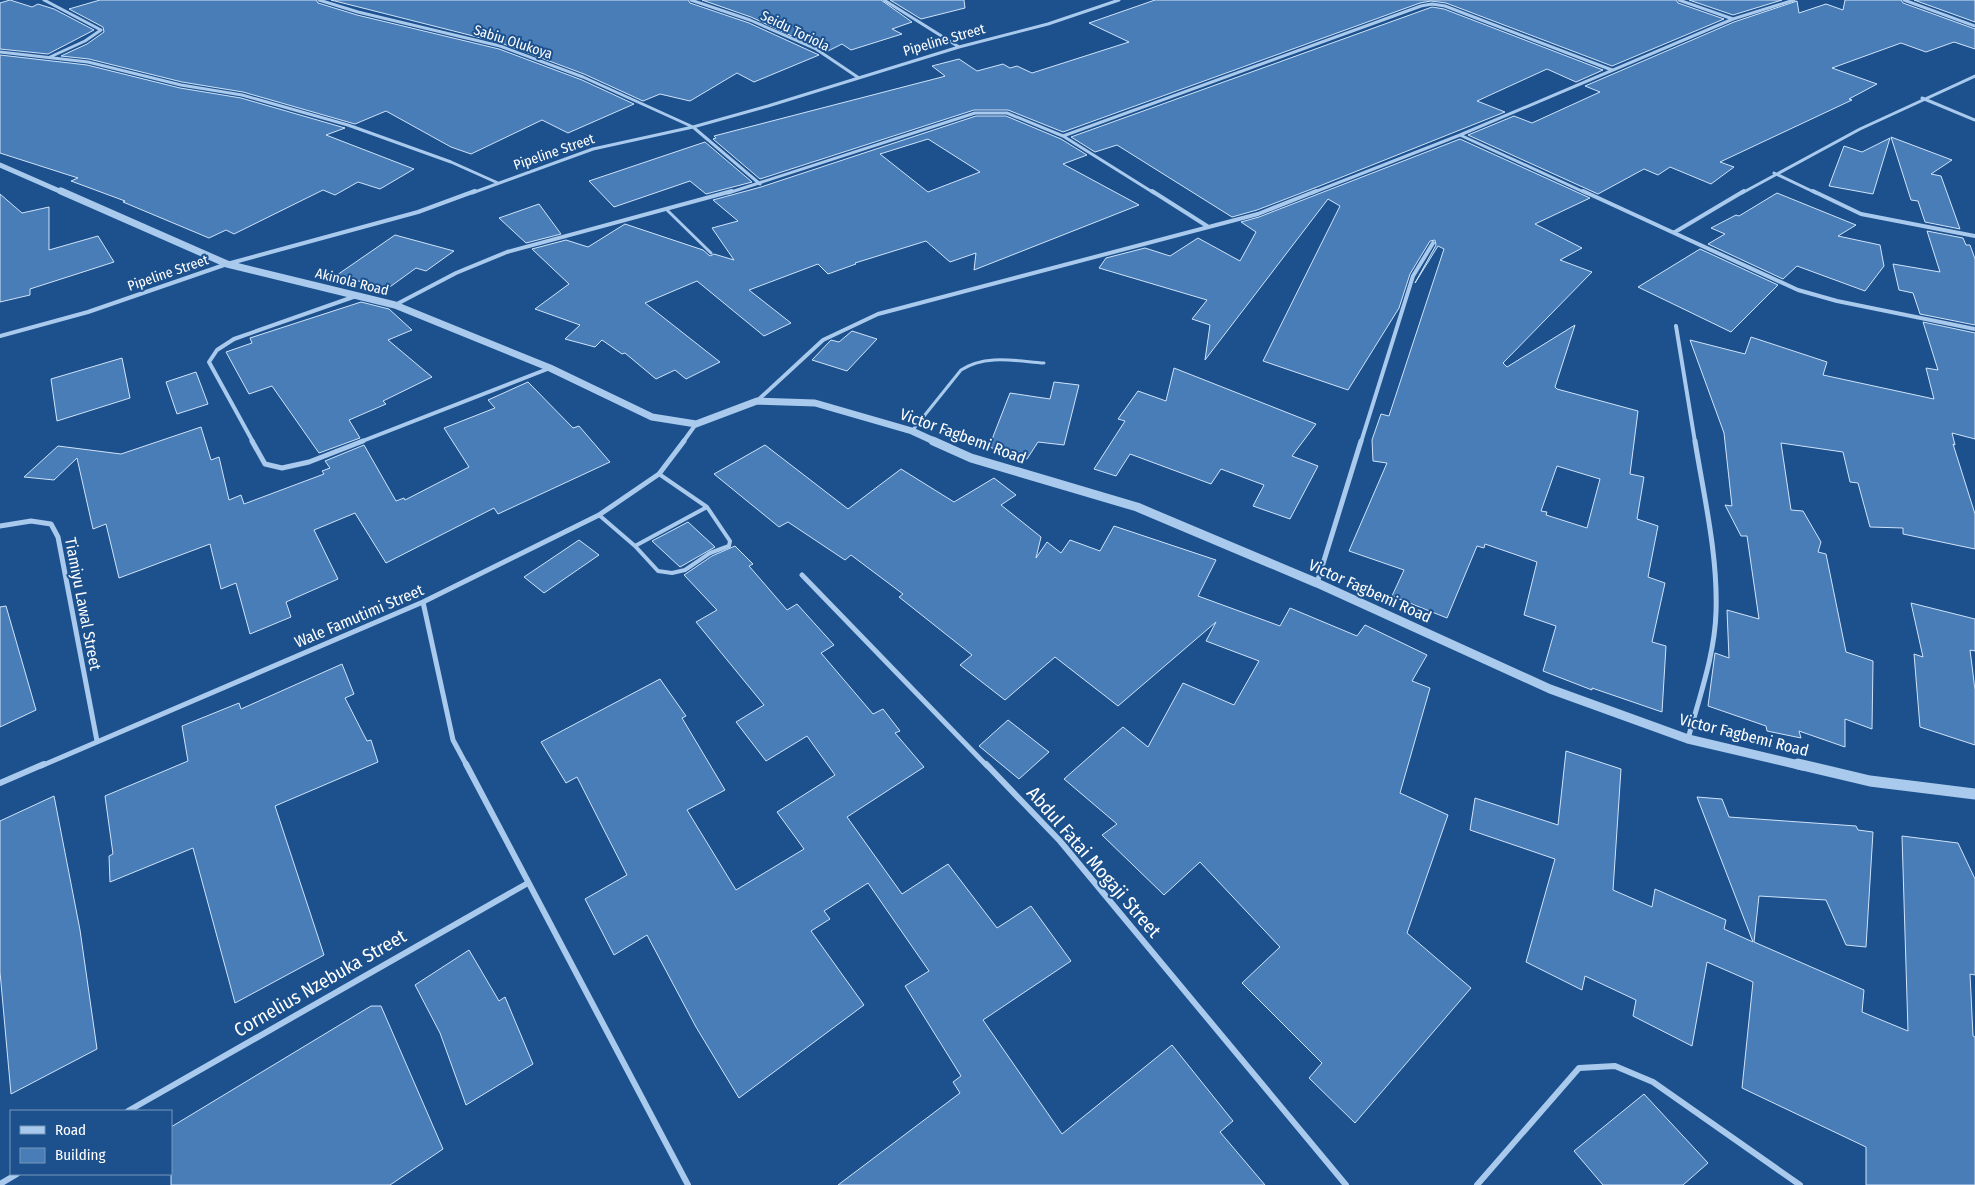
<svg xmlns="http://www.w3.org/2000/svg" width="1975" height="1185" font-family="'Fira Sans Condensed',sans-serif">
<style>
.building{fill:#497db7;stroke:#cfe3fa;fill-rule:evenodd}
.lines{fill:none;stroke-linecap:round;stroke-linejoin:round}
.service-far1{stroke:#a9caed;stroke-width:3}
.service{stroke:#a9caed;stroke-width:4}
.minor-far3{stroke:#a9caed;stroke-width:3}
.minor-far2{stroke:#a9caed;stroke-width:4}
.minor-far1{stroke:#a9caed;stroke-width:5}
.minor{stroke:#a9caed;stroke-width:6}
.tertiary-far3{stroke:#a9caed;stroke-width:5}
.tertiary-far2{stroke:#a9caed;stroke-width:7}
.tertiary-far1{stroke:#a9caed;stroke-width:9}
.tertiary{stroke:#a9caed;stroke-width:11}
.labels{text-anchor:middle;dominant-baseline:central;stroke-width:4;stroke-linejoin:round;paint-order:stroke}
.far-street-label{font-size:14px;fill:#fff;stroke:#1c518d}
.street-label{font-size:16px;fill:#fff;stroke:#1c518d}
.near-street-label{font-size:19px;fill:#fff;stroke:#1c518d}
</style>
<rect width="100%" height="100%" fill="#1c518d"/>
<path class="building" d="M10 0 32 7 38 4 54 9 94 30 48 54 0 49V3Z
M100 0H316L318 3 357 15 499 49 582 80 634 104 568 133 542 120 471 154 451 147 386 111 355 124 243 92 182 82 89 59 61 56 87 44 104 32 103 27 69 9Z
M331 0H688L690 3 749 23 819 55 754 82 737 73 690 101 660 94 643 101 584 74 501 43Z
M702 0H881L912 22 892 29 902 34 851 50 842 44 826 52 751 17Z
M890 0H964L965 8 921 19Z
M1155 0H1676L1678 3 1724 19 1612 66 1446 3 1431 1 1420 3 1063 132 1008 110H974L760 179 713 139 716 138 714 136 942 77 945 76 932 66 959 59 977 71 1003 64 1010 68 1017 66 1032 73 1129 42 1089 23Z
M1689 0H1782L1733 15Z
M1845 0H1901L1903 3 1975 29V49L1954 42 1926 52 1901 43 1832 68 1877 84 1849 99 1852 100 1720 162 1734 167 1711 184 1670 167 1658 175 1644 169 1598 194 1468 135 1514 116 1532 123 1600 92 1585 86 1734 22 1797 1 1799 13 1826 4 1843 10Z
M1914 0H1975V22Z
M1432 7 1444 9 1603 70 1576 82 1547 69 1477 101 1505 112 1317 187 1257 210 1232 217 1117 145 1095 152 1071 137Z
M0 55 87 65 180 88 241 98 345 128 326 135 414 169 380 189 358 182 335 195 323 190 234 234 226 230 209 238 123 202 125 201 71 181 78 178 0 153Z
M976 116H1006L1061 139 1087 155 1063 164 1139 205 974 270 976 253 950 262 926 241 855 263 856 264 828 274 818 264 749 290 791 323 764 336 697 281 645 303 720 362 686 379 675 370 656 379 625 353 622 354 602 340 595 347 565 339 580 325 535 309 569 284 532 249 566 240 588 247 625 224 703 250 710 256 714 254 734 260 712 228 738 221 713 200 761 187ZM928 139 980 172 928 192 880 154Z
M1891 137 1952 160 1931 174 1941 176 1960 229 1925 222 1918 201 1911 200Z
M1890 138 1873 194 1829 186 1844 146 1862 152Z
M1460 139 1590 198 1535 224 1582 248 1560 260 1592 272 1503 363 1507 367 1575 325 1555 387 1557 389 1638 411 1630 474 1644 477 1637 519 1658 526 1648 577 1665 583 1652 642 1666 646 1662 712 1592 688V690L1543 671 1556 626 1524 615 1537 562 1485 544 1484 548 1477 546 1447 618 1392 596 1404 570 1349 551 1387 463 1373 461 1372 440 1381 414 1389 416 1444 249 1438 246 1415 283 1436 245 1435 240 1430 241 1410 274 1399 308 1348 390 1263 361 1340 206 1328 199 1205 360 1210 325 1192 319 1207 300 1099 268 1106 258 1145 248 1170 256 1198 238 1240 261 1256 232 1241 222 1259 217ZM1557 466 1600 479 1587 528 1546 515 1547 512 1541 511Z
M705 142 752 182 706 194 690 181 614 207 589 181Z
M1777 193 1856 225 1838 236 1880 245 1884 266 1865 291 1797 266 1783 279 1708 244 1725 234 1711 228 1736 215 1739 216Z
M0 194 22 213 49 207V250L98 236 114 262 30 289V295L0 302Z
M539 204 561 234 526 243 499 218Z
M1927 231 1963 238 1966 245H1970L1975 259V325L1920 314 1913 293 1899 290 1893 264 1940 272Z
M395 235 454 251 426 271 416 268 387 289 337 275Z
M1700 249 1778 285 1731 332 1638 287Z
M361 302 389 309 412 330 388 340 432 377 383 401 386 404 349 420 360 438 319 453 272 386 249 394 226 352 252 343 250 338Z
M1923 322 1975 333V439L1952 433 1955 445 1953 444 1975 514V549L1903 534V528L1870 527 1858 483 1850 482 1843 452 1781 443 1791 510 1803 511 1821 542 1818 552 1826 554 1846 652 1873 661 1872 729 1845 719V747L1799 731 1801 738 1767 731 1766 726 1708 706 1715 653 1729 658 1727 610 1759 619 1747 536H1741L1725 505 1732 506 1724 433 1690 340 1745 354 1751 337 1827 362 1823 375 1934 399 1926 368 1938 370Z
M852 331 877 339 847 371 812 360 831 340 839 342Z
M122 358 130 398 57 421 51 379Z
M1174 368 1316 424 1292 456 1318 466 1290 519 1253 506 1264 485 1221 469 1211 484 1130 454 1116 476 1094 469 1125 421 1118 419 1138 391 1166 401Z
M196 372 208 404 177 414 166 382Z
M528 382 573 428 579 426 610 462 498 514 494 508 386 563 355 513 314 530 338 579 286 602 291 617 250 634 236 583 221 589 210 544 119 578 106 524 93 529 77 458 54 480 24 477 58 446 121 454 201 427 211 460 219 457 229 500 241 495 244 504 324 474 322 471 330 468 325 461 364 445 396 501 404 498 405 500 469 467 444 428 495 408 488 400Z
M1054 382 1079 385 1064 445 1038 442 1027 459 989 447 1010 393 1050 399Z
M765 445 848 509 901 469 954 502 994 478 1016 495 1001 505 1041 537 1036 558 1047 542 1061 553 1070 540 1100 551 1114 526 1216 560 1198 596 1280 626 1290 608 1357 636 1365 625 1427 655 1412 681 1430 688 1400 793 1448 815 1407 933 1471 988 1355 1123 1309 1078 1322 1063 1242 983 1280 947 1200 862 1164 895 1102 835 1117 824 1064 779 1123 727 1148 747 1183 683 1234 705 1259 661 1206 641 1216 622 1118 706 1055 657 1005 700 960 665 972 655 899 597 903 594 851 555 845 560 788 522 779 527 714 474Z
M688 522 715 547 680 567 652 541Z
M579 540 599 555 544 593 524 577Z
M735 546 753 564 749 566 787 610 797 604 834 645 821 653 873 714 883 709 900 731 895 733 924 767 847 817 902 894 948 864 997 928 1031 906 1071 961 983 1020 1062 1134 1172 1045 1233 1121 1220 1132 1265 1185H838L960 1093 953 1082 961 1076 905 986 929 971 868 883 824 911 830 919 811 931 864 1005 739 1098 696 1027 647 935 614 955 585 899 627 875 577 777 566 783 541 742 660 679 686 716 682 718 725 790 687 810 736 890 804 849 777 812 835 775 807 736 766 761 736 722 764 705 696 622 717 610 684 575 712 556Z
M1911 603 1975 619V651L1970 650 1975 690V745L1920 727 1914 654 1923 657Z
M6 606 36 710 0 727V607Z
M342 664 354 694 345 698 367 741 371 740 378 762 275 806 324 955 235 1003 193 848 110 882 109 856 113 854 105 796 188 761 182 726 239 703 241 709Z
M1008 720 1049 752 1019 779 979 746Z
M1566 751 1621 769 1613 890 1652 907 1655 889 1726 920 1724 929 1753 942 1697 797 1722 799 1729 817 1856 826 1858 830 1873 832 1866 947 1846 945 1826 900 1759 896 1754 942 1864 990 1862 1012 1908 1031 1902 836 1958 843 1975 879V975L1970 974 1973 1036 1975 1037V1185H1866V1147L1742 1088 1753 982 1707 962 1692 1046 1633 1016 1636 1000 1585 976 1582 990 1526 962 1555 859 1470 830 1475 798 1558 825Z
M54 796 80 930 97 1049 11 1094 0 972V821Z
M469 950 499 1001 505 997 533 1064 466 1105 440 1033 415 985Z
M371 1006H381L443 1149 390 1185H171V1127Z
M1644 1094 1708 1163 1683 1185H1603L1574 1151Z"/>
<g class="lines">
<path class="service-far1" d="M667 210 711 253
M912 431 961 370C986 354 1016 361 1044 363"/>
<path class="service" d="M599 515 635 546 658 571 672 573 685 570 710 553 729 546 730 541 707 507 659 474
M635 546 707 507"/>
<path class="minor-far3" d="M44 0 101 30 85 41 50 57
M319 0 358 12 500 46 583 77 693 127 760 184
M691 0 750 20 816 49 859 78
M884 0 959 47
M1679 0 1733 19
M1904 0 1975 26
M0 52 88 62 181 85 242 95 348 125 451 162 498 183
M1922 98 1975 120
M1460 135 1586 193
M1063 136 1421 6 1432 4 1445 6 1612 70
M1774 173 1816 193
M472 193 593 149 693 127 768 106 959 47 1048 24 1119 0
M728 193 975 113H1007L1063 136 1154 193
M1312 193 1460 135 1733 19 1794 0
M1742 193 1860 129 1975 76"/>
<path class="minor-far2" d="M1152 191 1207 226
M1583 191 1798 290 1837 301 1975 329
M1813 191 1861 214 1975 236
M1675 232 1744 191
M395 305 456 273 507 252 732 191
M1676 326 1695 442
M0 336 88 312 227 264 418 212 475 191
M757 401 823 340 878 314 1258 214 1316 191
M253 442 209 362 217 350 234 339 356 296
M360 442 550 368
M683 442 696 424
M1361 442 1413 276 1433 243"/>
<path class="minor-far1" d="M252 441 265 464 282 468 309 462 363 441
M0 526 31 521 51 524 58 537 97 741
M802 575 987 766
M1317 583 1361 441
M423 602 453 740 467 766
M1688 739C1699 698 1715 654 1716 612 1718 555 1704 497 1695 441
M41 766 423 602 599 515 659 474 684 441"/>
<path class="minor" d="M466 764 688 1185
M986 764 1060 841 1346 1185
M0 783 44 764
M128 1111 528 883
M0 1184 17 1174
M1477 1185 1579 1068 1615 1066 1653 1082 1800 1185"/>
<path class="tertiary-far3" d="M0 165 64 193"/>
<path class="tertiary-far2" d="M61 191 227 264 395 305 550 368 652 417 696 424 757 401 815 403 912 431 936 442"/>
<path class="tertiary-far1" d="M933 441 971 458 1137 507 1317 583 1550 689 1688 739 1803 766"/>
<path class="tertiary" d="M1798 764 1870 781 1975 794"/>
</g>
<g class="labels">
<g class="far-street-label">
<text transform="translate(795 31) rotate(26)">Seidu Toriola</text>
<text transform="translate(944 40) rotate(-16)">Pipeline Street</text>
<text transform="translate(513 42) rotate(18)">Sabiu Olukoya</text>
<text transform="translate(554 152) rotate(-19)">Pipeline Street</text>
<text transform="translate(168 273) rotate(-19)">Pipeline Street</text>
<text transform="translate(352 282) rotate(14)">Akinola Road</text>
</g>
<g class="street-label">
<text transform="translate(963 436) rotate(20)">Victor Fagbemi Road</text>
<text transform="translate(1370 591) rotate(24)">Victor Fagbemi Road</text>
<text transform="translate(83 604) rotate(79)">Tiamiyu Lawal Street</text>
<text transform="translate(359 616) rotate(-23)">Wale Famutimi Street</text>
<text transform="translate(1744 735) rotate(14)">Victor Fagbemi Road</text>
</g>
<g class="near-street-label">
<text transform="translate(1094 862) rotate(49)">Abdul Fatai Mogaji Street</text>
<text transform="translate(320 983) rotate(-30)">Cornelius Nzebuka Street</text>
</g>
</g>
<rect x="10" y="1110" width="162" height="65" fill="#1c518d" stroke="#7797bb"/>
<rect x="20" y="1126" width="25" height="8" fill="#a9caed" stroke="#7797bb"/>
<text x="55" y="1135" font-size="15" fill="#ffffff">Road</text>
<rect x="20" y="1148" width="25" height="15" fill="#497db7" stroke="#7797bb"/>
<text x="55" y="1160" font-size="15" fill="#ffffff">Building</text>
</svg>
